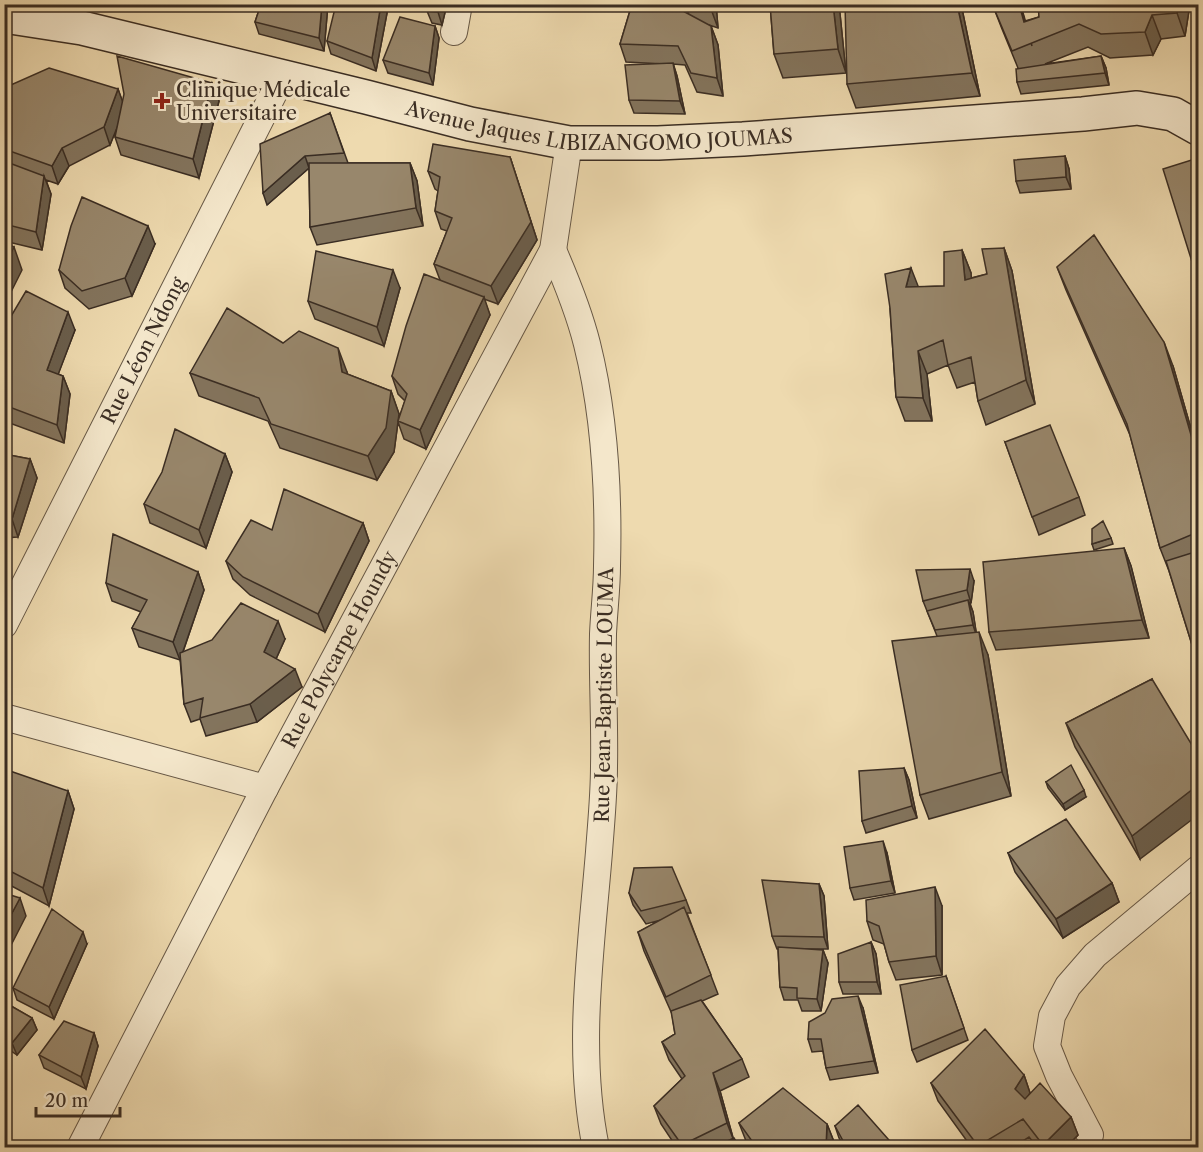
<svg xmlns="http://www.w3.org/2000/svg" width="1203" height="1152" font-family="'Libre Caslon Text',serif">
<style>
.lines{fill:none;stroke-linecap:round;stroke-linejoin:round}
.minor-casing{stroke:#675846;stroke-width:28}
.secondary-casing{stroke:#3a2d23;stroke-width:36}
.minor{stroke:#f4e7cb;stroke-width:26}
.secondary{stroke:#f4e7cb;stroke-width:33}
.wall{fill:#83745d;stroke:#3a2d23;stroke-width:1.5}
.shaded-wall{fill:#6a5e4c;stroke:#3a2d23;stroke-width:1.5}
.building{fill:#98876c;stroke:#3a2d23;stroke-width:1.5}
.poi-dot{fill:#8f2418;stroke:#f4e7cb;stroke-width:2}
.labels{text-anchor:middle;dominant-baseline:central;stroke-width:6;stroke-linejoin:round;paint-order:stroke}
.poi-label{font-size:20px;fill:#3a2d23;stroke:#f4e7cb;text-anchor:start}
.street-label{font-size:20px;fill:#3a2d23;stroke:#f4e7cb}
</style>
<rect width="100%" height="100%" fill="#eedaaf"/>
<filter id="stains"><feTurbulence type="fractalNoise" baseFrequency=".00333" numOctaves="4"/><feColorMatrix values="0 0 0 0 .2 0 0 0 0 .09 0 0 0 0 .02 0 0 0 .5 -.17"/></filter>
<radialGradient id="worn" r=".72"><stop offset=".6" stop-color="#630" stop-opacity="0"/><stop offset="1" stop-color="#630" stop-opacity=".3"/></radialGradient>
<g class="lines">
<g class="minor-casing">
<g id="minor">
<path d="M454 32 459 4"/>
<path d="M553 250C566 280 579 312 587 344 605 416 609 492 607 566 607 588 604 611 603 634 602 678 605 722 604 766 604 795 601 824 599 852 591 950 576 1051 596 1148"/>
<path id="s1" d="M4 625 282 77"/>
<path d="M4 717 265 788"/>
<path d="M1090 1135 1059 1076 1047 1046 1052 1016 1068 986 1095 955 1198 869"/>
<path id="s2" d="M80 1148 265 788 553 250 569 143"/>
</g>
</g>
<g class="secondary-casing">
<g id="secondary">
<path id="s3" d="M4 16 82 28 366 97 470 124 569 143H658L743 139 1083 114 1137 108 1173 114 1198 128"/>
</g>
</g>
<use href="#minor" class="minor"/>
<use href="#secondary" class="secondary"/>
</g>
<path class="wall" d="M261 4H328L324 51 259 34 255 22Z
M415 4H447L442 25 432 23 427 11Z
M632 4H716L718 28 709 25 711 26 718 45 723 96 697 92 685 65 673 64 677 76 685 114 634 113 629 100 663 64 626 62 620 44Z
M770 4H839L846 73 783 78 774 54Z
M961 4 980 96 856 108 847 84Z
M995 4H1027V8H1021L1025 21 1039 17 1038 4H1190L1185 36 1161 39 1153 55 1110 58 1088 47 1045 64 1101 56 1106 68 1109 85 1021 94 1017 82 1018 68 1002 29 993 6Z
M387 13 376 71 331 54 327 41Z
M435 26 439 38 433 85 388 73 383 60Z
M212 83 219 101 199 178 121 155 115 137 116 129 110 145 69 166 58 184 46 180 51 194 42 250 4 241V88L118 89 122 101Z
M330 113 348 163H410L417 181 423 226 317 245 310 227 309 168 267 205Z
M1065 156 1069 169 1071 189 1020 193 1016 181Z
M510 157 537 240 498 304 484 299 490 315 426 449 404 439 398 422 394 452 377 480 280 448 268 421 199 396 190 373 283 343 347 372V374L391 391 399 414V418L405 401 398 394 392 376 440 280 434 264 447 231 441 229 435 211 438 191 435 189 428 171Z
M155 244 132 296 89 309 65 288 59 270Z
M1004 248 1012 271 1035 404 986 425 978 401 975 382 957 388 948 365 927 374 932 421H905L896 397 890 308 918 287 944 286 962 250 971 273V278L987 274Z
M1057 267 1173 366 1198 453V664L1169 571 1160 548 1130 435 1066 290Z
M400 288 384 346 315 319 308 301Z
M4 328 75 330 58 374 63 376 70 394 64 443 4 421Z
M1005 442 1079 497 1085 515 1039 535Z
M4 454 30 459 37 478 18 537 4 538Z
M225 454 232 472 206 548 150 523 144 504Z
M363 523 369 541 325 632 250 595 233 579 226 561 272 530Z
M1111 538 1113 544 1094 550 1092 544Z
M1124 548 1131 566 1149 638 996 650 989 632Z
M198 572 204 590 183 652 285 639 276 659 302 687 257 722 206 736 200 719 191 722 184 704 180 659V660L139 647 132 628 141 612 112 601 106 583Z
M974 581 971 603H970L973 612 976 632 988 655 1011 796 929 819 920 795 937 636 923 601Z
M1152 679 1140 859 1075 747 1066 723Z
M904 768 909 780 917 818 866 833 862 821Z
M1046 782 1086 797 1065 810 1048 788Z
M4 783 68 791 74 809 49 906 4 882Z
M887 853 895 893 854 900 850 888Z
M1008 853 1112 883 1119 902 1063 938 1015 872Z
M819 884 824 896 828 949H803L823 950 828 963 821 1011H802L798 1000H784L780 987 778 949H777L772 936Z
M629 893 686 900 691 913H687L718 994 702 1001 742 1059 749 1077 720 1091 733 1138 740 1148H677L661 1124 654 1106 682 1079 669 1060 662 1042 675 1034 672 1014 644 951 638 932 661 920 646 924 633 905Z
M942 906V975L896 980 889 962 884 944 873 940 867 921Z
M871 942 876 954 881 994H843L839 982Z
M87 944 54 1019 17 1000 13 988Z
M946 976 968 1040 917 1062 912 1050Z
M4 1002 32 1018 37 1030 17 1055 4 1046Z
M863 1008 878 1073 830 1080 826 1068 823 1051 812 1052 808 1039Z
M94 1033 98 1046 86 1089 44 1068 39 1055Z
M1024 1075 1030 1093 1071 1117 1078 1135 1065 1148H1038L1029 1137 1012 1148H972L938 1101 931 1083Z
M739 1123 827 1124 834 1142V1148H750L746 1141Z
M835 1126 896 1148H845L839 1138Z"/>
<path class="shaded-wall" d="M322 4H328L324 51 319 38Z
M381 4H384L387 13 376 71 372 58Z
M440 4H447L442 25 438 12Z
M684 4H685L691 21 683 11Z
M711 4H716L718 28 711 9Z
M833 4H839L846 73 838 49Z
M957 4H961L980 96 972 73Z
M1019 4H1020L1024 16 1032 46 1024 22Z
M1178 4H1190L1185 36 1177 13Z
M1152 15 1161 39 1153 55 1145 32Z
M435 26 439 38 433 85 429 73Z
M711 26 718 45 723 96 717 78Z
M1101 56 1106 68 1109 85 1105 73Z
M673 63 677 76 685 114 680 101Z
M212 83 219 101 199 178 193 159Z
M118 89 125 108 110 145 104 127Z
M62 148 69 166 58 184 52 166Z
M305 156 309 168 267 205 263 193Z
M1065 156 1069 169 1071 189 1066 177Z
M510 157 537 240 498 304 491 286Z
M410 163 417 181 423 226 416 208Z
M44 176 51 194 42 250 36 232Z
M148 226 155 244 132 296 125 278Z
M14 247 22 270 4 306V265Z
M1004 248 1012 271 1035 404 1026 380Z
M962 250 971 273 973 304 965 280Z
M911 268 920 291 906 287Z
M393 270 400 288 384 346 377 327Z
M484 297 490 315 426 449 420 430Z
M68 312 75 330 53 388 47 370Z
M1164 342 1173 366 1198 453V459Z
M338 348 347 372 351 396 342 372Z
M918 351 927 374 932 421 923 398Z
M63 376 70 394 64 443 57 425Z
M391 391 399 414 394 452 377 480 368 456Z
M225 454 232 472 206 548 199 530Z
M30 459 37 478 18 537 12 519Z
M363 523 369 541 325 632 318 614Z
M1124 548 1131 566 1149 638 1142 620Z
M970 569 974 581 971 603 967 590Z
M198 572 204 590 180 660 173 642Z
M968 600 973 612 977 637 973 625Z
M278 621 285 639 271 670 264 652Z
M979 632 988 655 1011 796 1002 772Z
M295 669 302 687 257 722 250 704Z
M904 768 909 780 917 818 912 806Z
M1198 785V815L1140 859 1132 836Z
M1084 790 1086 797 1065 810 1063 804Z
M68 791 74 809 49 906 43 888Z
M883 841 887 853 895 893 891 881Z
M1112 883 1119 902 1063 938 1056 919Z
M819 884 824 896 828 949 824 937Z
M935 887 942 906V975L936 956Z
M20 898 26 916 4 959V928Z
M83 932 87 944 54 1019 49 1007Z
M871 942 876 954 881 994 877 982Z
M823 950 828 963 821 1011 817 999Z
M858 996 863 1008 878 1073 874 1061Z
M32 1018 37 1030 17 1055 12 1043Z
M94 1033 98 1046 86 1089 81 1077Z
M713 1073 720 1091 734 1141 727 1123Z
M1024 1075 1030 1093 1021 1108 1015 1089Z
M1071 1117 1078 1135 1065 1148H1044L1043 1145Z
M827 1124 834 1142V1148H826Z"/>
<path class="building" d="M261 4H322L319 38 255 22Z
M336 4H381L372 58 327 41Z
M427 4H440L438 12 427 11Z
M632 4H684L683 11 711 26 717 78 691 73 678 46 620 44Z
M692 4H711V9Z
M770 4H833L838 49 774 54Z
M845 4H957L972 73 847 84Z
M995 4H1019L1024 22 1039 17 1038 4H1178L1177 13 1152 15 1145 32 1101 34 1079 24 1012 51 993 6Z
M400 17 435 26 429 73 383 60Z
M117 56 212 83 193 159 115 137 124 94Z
M1101 56 1105 73 1017 82 1016 69Z
M673 63 680 101 629 100 625 65Z
M49 68 118 89 104 127 62 148 52 166 4 149V135L6 133H4V88Z
M330 113 344 153 305 156 263 193 260 144Z
M433 144 510 157 531 222 491 286 434 264 452 218 435 211 440 177 428 171Z
M1065 156 1066 177 1016 181 1014 160Z
M1198 158V281L1163 169Z
M4 161 44 176 36 232 4 224Z
M309 163H410L416 208 310 227Z
M82 197 148 226 125 278 82 291 59 270 71 226Z
M1094 235 1164 342 1198 459V532L1160 548 1127 424 1057 267Z
M4 243 14 247 4 265Z
M1004 248 1026 380 978 401 971 357 948 365 943 340 918 351 923 398 896 397 890 308 885 274 911 268 906 287 944 286V252L962 250 965 280 987 274 982 249Z
M316 251 393 270 377 327 308 301Z
M424 274 484 297 420 430 398 421 407 394 392 376 406 326Z
M26 291 68 312 47 370 63 376 57 425 4 405V352L7 347 4 344V328Z
M227 308 283 343 299 331 338 348 342 372 391 391 386 428 368 456 271 424 259 398 190 373Z
M1050 425 1079 497 1032 517 1005 442Z
M175 429 225 454 199 530 144 504 162 472Z
M4 454 30 459 12 519H4Z
M284 489 363 523 318 614 243 577 226 561 251 520 272 530Z
M1103 521 1111 538 1092 544V529Z
M113 534 198 572 173 642 132 628 147 600 106 583Z
M1124 548 1142 620 989 632 983 562Z
M1198 551V664L1166 561Z
M970 569 967 590 923 601 916 570Z
M968 600 973 625 935 630 927 611Z
M241 603 278 621 264 652 295 669 250 704 200 718 203 698 184 704 180 653 212 640Z
M979 632 1002 772 920 795 892 641Z
M1152 679 1198 755V785L1132 836 1066 723Z
M1071 765 1084 790 1063 804 1046 782Z
M904 768 912 806 862 821 859 771Z
M10 771 68 791 43 888 4 868V783Z
M1066 819 1112 883 1056 919 1008 853Z
M883 841 891 881 850 888 844 847Z
M672 867 686 900 641 911 629 893 634 868Z
M762 880 819 884 824 937 772 936Z
M935 887 936 956 889 962 879 926 867 921 866 900Z
M4 893 20 898 4 928Z
M684 907 711 975 666 997 638 932Z
M52 909 83 932 49 1007 13 988Z
M871 942 877 982H839L838 954Z
M778 947 823 950 817 999 797 998V988L780 987Z
M946 976 964 1028 912 1050 900 985Z
M858 996 874 1061 826 1068 821 1039H808L809 1022 825 1013 832 999Z
M701 1000 742 1059 713 1073 727 1123 682 1145 654 1106 685 1076 662 1042 675 1034 671 1011Z
M4 1002 32 1018 12 1043 4 1037Z
M64 1021 94 1033 81 1077 39 1055Z
M985 1029 1024 1075 1015 1089 1025 1099 1040 1083 1071 1117 1043 1145 1023 1119 978 1146 931 1083Z
M783 1088 827 1124 826 1148H757L739 1123Z
M858 1105 896 1148H847L835 1126Z
M734 1138 740 1148H712Z"/>
<path class="poi-dot" d="M159 92h6v6h6v6h-6v6h-6v-6h-6v-6h6z"/>
<g class="labels">
<g class="poi-label">
<text x="176" y="90">Clinique Médicale<tspan x="176" dy="23">Universitaire</tspan></text>
</g>
<g class="street-label">
<text stroke="none"><textPath href="#s3" startOffset="608">Avenue Jaques LIBIZANGOMO JOUMAS</textPath></text>
<text stroke="none"><textPath href="#s1" startOffset="308">Rue Léon Ndong</textPath></text>
<text stroke="none"><textPath href="#s2" startOffset="562">Rue Polycarpe Houndy</textPath></text>
<text transform="translate(604 695) rotate(-89)">Rue Jean-Baptiste LOUMA</text>
</g>
</g>
<rect width="1203" height="1152" fill="none" stroke="#eedaaf" stroke-width="24"/>
<rect x="6" y="6" width="1191" height="1140" fill="none" stroke="#3a2d23" stroke-width="3"/>
<rect x="12" y="12" width="1179" height="1128" fill="none" stroke="#3a2d23" stroke-width="1.5"/>
<path d="M36 1107v9h84v-9" fill="none" stroke="#3a2d23" stroke-width="3"/>
<text x="45" y="1107" font-size="18" fill="#3a2d23" stroke="#f4e7cb" stroke-width="4.5" paint-order="stroke">20 m</text>
<rect width="100%" height="100%" filter="url(#stains)"/>
<rect width="100%" height="100%" fill="url(#worn)"/>
</svg>
